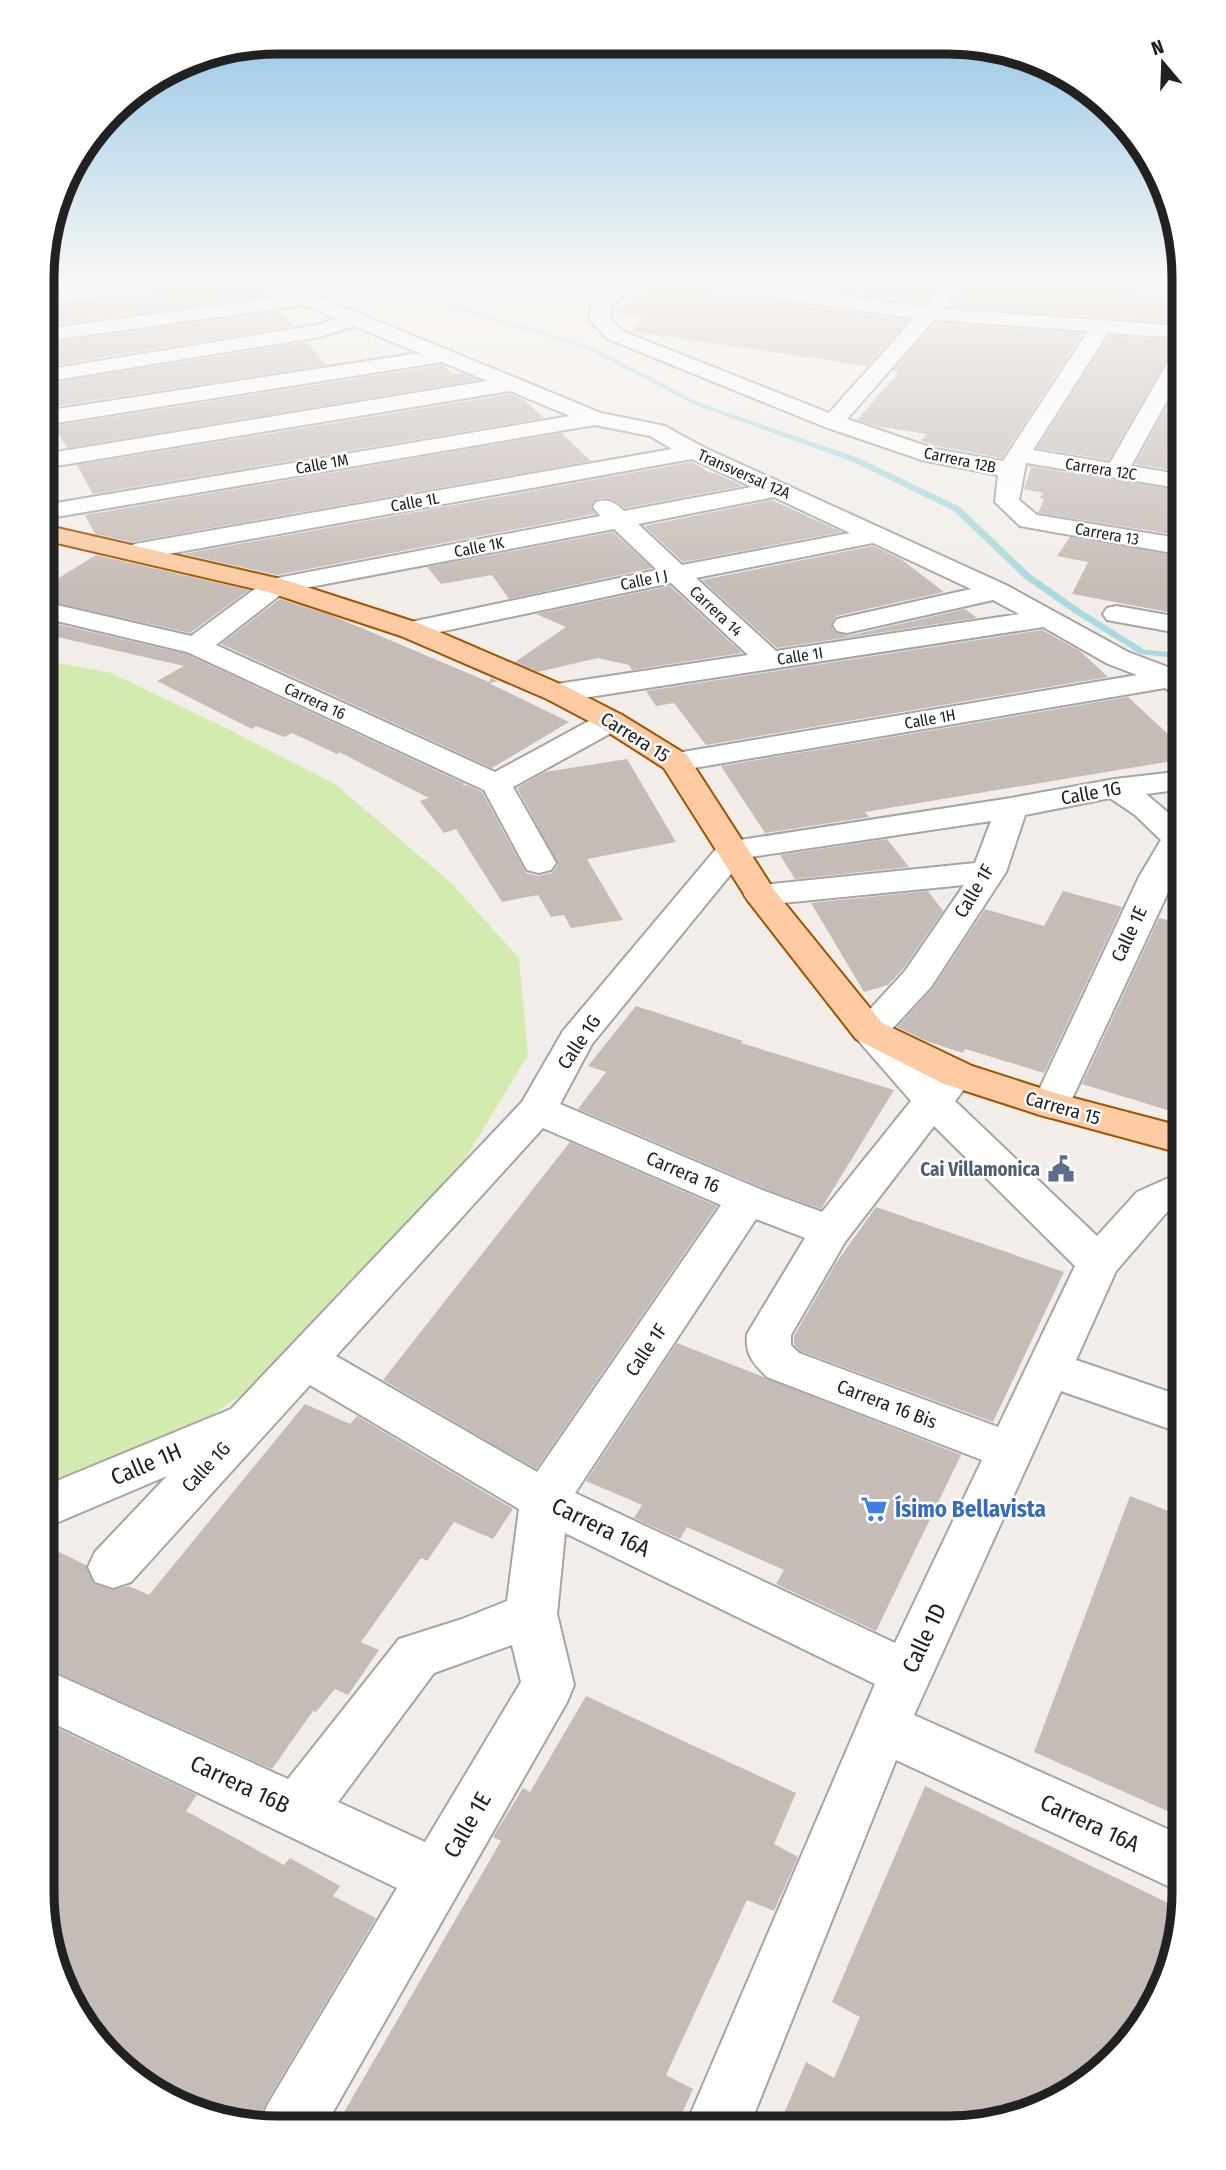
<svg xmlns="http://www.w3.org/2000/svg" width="1226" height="2170" font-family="'Fira Sans Condensed',sans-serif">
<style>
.grass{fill:#d4ebaf}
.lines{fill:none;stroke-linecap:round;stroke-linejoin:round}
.stream{fill:#a9dadf;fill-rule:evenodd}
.building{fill:#c6bcb7}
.minor-casing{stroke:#a5a5a5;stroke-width:4}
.major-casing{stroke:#9f5600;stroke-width:4}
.minor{fill:#fff;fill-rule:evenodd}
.major{fill:#fccaa3;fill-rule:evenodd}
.labels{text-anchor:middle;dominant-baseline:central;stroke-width:5;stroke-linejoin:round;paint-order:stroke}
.far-street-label{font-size:16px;fill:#212121;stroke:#fff}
.street-label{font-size:19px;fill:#212121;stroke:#fff}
.service-label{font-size:19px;font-weight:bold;fill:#4e5e75;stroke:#fff;text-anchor:end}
.near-street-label{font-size:23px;fill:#212121;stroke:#fff}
.near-shop-label{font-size:23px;font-weight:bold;fill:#366cbe;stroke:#fff;text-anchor:start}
.rim{fill:none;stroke:#212121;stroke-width:9}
</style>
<rect width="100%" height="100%" fill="#f2ede8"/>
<path class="grass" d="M43 660 111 673 224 727 335 784 450 882 519 958 528 1055 458 1171 330 1330 176 1442 43 1482Z"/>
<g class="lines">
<path class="stream" d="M425 284 439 286 443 301 589 346 702 404 859 458 960 507 1030 574 1080 609 1145 650 1184 653V659L1140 654 1074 613 1024 578 954 511 853 462 698 406 585 348 438 303 434 288Z"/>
</g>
<path class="building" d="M165 284H258L268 296 44 326V307L153 293Z
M651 284H703L715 293 909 320 867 366 630 331 647 317 616 313Z
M780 284H940L923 304Z
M966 284H1100L1130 288 1138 293 1184 298V323L949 307Z
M281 311 293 326 44 367V343Z
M935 323 1083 333 1002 458 936 446 921 441 927 434 875 426 857 420 898 373 893 370Z
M1109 336 1182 340 1172 350 1109 460 1037 448Z
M307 342 326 365 44 408V384Z
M442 365 453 374 461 373 478 380 67 448 54 426Z
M510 394 524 400 544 418 93 494 77 465Z
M1169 402 1184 404V472L1135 464Z
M561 433 591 461 132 542 95 534 85 515Z
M692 462 711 473H715L743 486 625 508 613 500 600 498 594 501 591 506 595 514 277 575 183 554Z
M1028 466 1184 491V536L1038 513 1044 499 1040 498 1043 493 1024 489 1031 468Z
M772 500 842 532 683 562 644 526Z
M613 532 652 568 509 599 492 575 441 584 427 567Z
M1070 537 1184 557V615L1072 594 1088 562 1057 556Z
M873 546 901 559 944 592 836 616 831 624 835 632 848 636 965 609 977 618 777 648 702 580Z
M96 555 249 590 190 633 44 600V587Z
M670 586 742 653 632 670 629 665 598 658 538 672 515 662 566 627 536 614Z
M280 599 333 616 489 682 491 678 498 681 489 683 569 722 492 768 221 644Z
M44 621 186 654 465 784 461 786 467 785 482 792 526 873 538 876 552 873 558 865 517 788 545 772 627 759 676 842 587 859 623 920 571 928 564 915 551 917 538 895 502 902 456 829 444 833 420 801 429 798 339 752 337 754 292 733 284 737 256 726 252 729 157 681 184 666 44 634Z
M1042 630 1080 651 1108 677 706 745 674 703 656 706 646 691Z
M1128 697 1184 749V759L883 809 865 812 869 817 765 833 721 766Z
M887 839 909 867 795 879 780 855Z
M928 891 943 911 903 969 888 985 864 992 811 903Z
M1063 891 1122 907 1044 1073 965 1049 963 1053 926 1041 897 1027 933 988 985 909 1044 926Z
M1159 918 1184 924V1115L1082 1084Z
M636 1006 743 1041 741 1043 894 1090 821 1209 763 1188 578 1109 606 1072 588 1066Z
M570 1142 717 1206 536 1469 383 1380Z
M876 1207 1064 1272 993 1422 800 1351 794 1344V1336L836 1263Z
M677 1343 961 1455 876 1631 776 1584 784 1570 687 1527 680 1539 634 1518 642 1505 586 1481Z
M305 1404 350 1424 357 1416 513 1509 493 1539 454 1522 427 1561 421 1558 361 1642 379 1650 348 1695 335 1689 316 1712 313 1711 272 1769 42 1666V1544L86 1565 94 1584 112 1590 129 1586 149 1595Z
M1130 1496 1184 1517 1183 1818 1034 1752Z
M586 1696 796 1793 774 1844 798 1857 774 1911 747 1900 666 2075 693 2089 676 2127 336 2126 501 1841 493 1837 523 1788 530 1792Z
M42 1721 197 1795 186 1811 284 1865 290 1858 340 1886 333 1896 376 1918 266 2103 256 2126 187 2110 123 2070 55 1968 42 1892Z
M925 1786 1183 1910 1166 1982 1135 2036 1080 2088 1024 2115 948 2128 778 2127 806 2062 834 2078 848 2045 860 2017 832 2002Z"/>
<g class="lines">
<g class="minor-casing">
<path id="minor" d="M109 284H162L153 290 44 305V293Z
M290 284H310L314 295 601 413 665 426 703 447 1006 585 1128 652 1181 672 1184 674V697L1174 694 1165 688 676 771 665 769 661 762 665 755 1137 675 1108 664 1043 627 557 702 547 699 542 693 547 687 557 684 748 655 671 583 411 638 401 636 397 630 401 624 411 622 657 570 614 529 284 592 216 645 495 772 600 715 611 712 622 715 626 721 622 727 513 787 556 863 551 870 539 873 527 870 484 790 187 652 44 618V602L191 636 267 580 600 516 593 507 596 502C610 498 615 503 624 511L752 487 692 459 135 560 126 557 122 552 126 547 135 544 672 449 650 436 595 425 50 518 44 517V505L50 504 570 416 510 391 44 468V454L487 381 442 362 44 425V411L419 353 354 326 319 337 44 382V370L316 325 336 319 304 305 44 341V329L294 295ZM774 497 850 533 682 565 638 524ZM873 543 971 589 837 619 833 625 837 631 847 633 993 600 1019 614 776 651 696 578Z
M612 284H633L611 307 610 319 622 331 829 413 914 318 715 290 706 284H759L924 307 944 284H964L944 309 1184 326V338L1108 333 1033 450 1110 463 1174 351 1177 347 1184 345V370L1131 466 1184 475V489L1026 463 1019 500 1037 515 1184 539V555L1020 526 995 502 998 475 922 460 825 427 608 339 590 320 591 305ZM934 320 1088 331 1003 461 935 449 847 419Z
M1129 284H1184V295L1138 290Z
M1117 606 1184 618V634L1107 620 1103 614 1107 608Z
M1184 771V789L1146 794 1184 826V858L1065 1114 1051 1118 1037 1114 1032 1105 1139 877 1161 840 1135 815 1110 798 1025 815 1006 872 931 987 890 1031 933 1078 949 1071 963 1075 968 1084 955 1101 1097 1236 1137 1192 1184 1171V1203L1167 1212 1116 1271 1076 1360 1184 1397V1434L1061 1391 914 1715 1183 1836V1893L896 1760 749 2127H685L875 1684 565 1533 557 1614 574 1685 567 1702 325 2126H258L268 2104 397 1888 42 1718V1668L288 1779 399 1639 462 1619 507 1601 519 1509 310 1385 131 1582 113 1588 95 1582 88 1567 95 1552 167 1476 42 1529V1487L231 1409 522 1102 563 1031 721 843 1011 798 1115 779ZM991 821 975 863 761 885 749 888 744 895 749 902 761 905 964 885 905 971 850 1031 911 1101 822 1212 762 1190 560 1104 592 1044 744 858ZM934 1126 1075 1266 998 1427 799 1353 791 1345V1335L845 1242ZM543 1128 721 1205 537 1472 336 1356ZM756 1219 805 1238 747 1334C745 1355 753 1363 767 1377L982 1460 895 1643 575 1493ZM512 1645 521 1682 425 1842 338 1802 434 1673Z"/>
</g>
<g class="major-casing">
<path id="major" d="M44 525 285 580 421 624 567 687 622 715 687 755 774 890 882 1023 972 1066 1062 1095 1184 1127V1154L1037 1114 944 1084 856 1039 749 902 664 768 600 727 547 699 401 636 268 592 44 540Z"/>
</g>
<use href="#minor" class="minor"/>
<use href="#major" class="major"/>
</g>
<linearGradient id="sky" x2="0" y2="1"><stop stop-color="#8fc3e4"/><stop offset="0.48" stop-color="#f9f7f5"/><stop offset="1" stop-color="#f9f7f5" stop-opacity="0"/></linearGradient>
<rect width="1226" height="588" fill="url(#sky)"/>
<defs>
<g id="civic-bare" transform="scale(2.1)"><path d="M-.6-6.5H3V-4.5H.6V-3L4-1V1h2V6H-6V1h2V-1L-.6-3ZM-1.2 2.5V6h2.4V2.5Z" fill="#5c6f8a" stroke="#fff" stroke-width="2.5" paint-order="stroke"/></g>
<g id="supermarket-bare" transform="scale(2.1)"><path d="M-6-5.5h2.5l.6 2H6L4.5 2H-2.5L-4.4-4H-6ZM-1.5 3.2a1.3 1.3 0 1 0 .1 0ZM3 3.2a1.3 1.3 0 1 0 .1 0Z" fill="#3f7fe0" stroke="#fff" stroke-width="2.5" paint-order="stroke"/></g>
</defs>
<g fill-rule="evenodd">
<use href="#civic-bare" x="1061" y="1169"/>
<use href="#supermarket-bare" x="874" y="1509"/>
</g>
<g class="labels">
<g class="far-street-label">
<text transform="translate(960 460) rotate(12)">Carrera 12B</text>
<text transform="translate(322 464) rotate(-10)">Calle 1M</text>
<text transform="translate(1101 469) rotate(9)">Carrera 12C</text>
<text transform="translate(744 474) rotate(24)">Transversal 12A</text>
<text transform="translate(415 502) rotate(-10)">Calle 1L</text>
<text transform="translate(1107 534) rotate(10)">Carrera 13</text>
<text transform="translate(479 547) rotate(-11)">Calle 1K</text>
<text transform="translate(644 580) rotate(-12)">Calle I J</text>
<text transform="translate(716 611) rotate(43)">Carrera 14</text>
<text transform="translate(800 656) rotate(-9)">Calle 1I</text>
<text transform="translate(315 701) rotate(25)">Carrera 16</text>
<text transform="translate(930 719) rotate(-10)">Calle 1H</text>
</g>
<g class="street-label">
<text transform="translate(635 737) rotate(32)">Carrera 15</text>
<text transform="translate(1091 793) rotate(-10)">Calle 1G</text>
<text transform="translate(974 891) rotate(-59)">Calle 1F</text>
<text transform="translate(1129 934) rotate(-65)">Calle 1E</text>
<text transform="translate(579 1042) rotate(-56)">Calle 1G</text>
<text transform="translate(1063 1108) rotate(16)">Carrera 15</text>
<text transform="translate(683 1172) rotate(23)">Carrera 16</text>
<text transform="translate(646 1350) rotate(-56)">Calle 1F</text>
<text transform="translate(887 1404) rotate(21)">Carrera 16 Bis</text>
<text transform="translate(206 1467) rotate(-47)">Calle 1G</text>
</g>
<g class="service-label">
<text x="1040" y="1169">Cai Villamonica</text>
</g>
<g class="near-street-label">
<text transform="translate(146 1464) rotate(-23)">Calle 1H</text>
<text transform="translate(601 1527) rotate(26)">Carrera 16A</text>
<text transform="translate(924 1638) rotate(-65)">Calle 1D</text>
<text transform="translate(240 1784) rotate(25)">Carrera 16B</text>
<text transform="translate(1090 1823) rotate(25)">Carrera 16A</text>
<text transform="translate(467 1825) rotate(-60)">Calle 1E</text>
</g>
<g class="near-shop-label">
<text x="895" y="1509">Ísimo Bellavista</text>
</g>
</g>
<path d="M0 0H1226V2170H0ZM278 54H948A224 224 0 0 1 1172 278V1892A224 224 0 0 1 948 2116H278A224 224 0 0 1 54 1892V278A224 224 0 0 1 278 54Z" fill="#fff" fill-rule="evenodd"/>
<path class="rim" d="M278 54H948A224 224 0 0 1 1172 278V1892A224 224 0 0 1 948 2116H278A224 224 0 0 1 54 1892V278A224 224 0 0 1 278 54Z"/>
<g transform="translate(1163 63) rotate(341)" stroke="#ffffff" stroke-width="5" paint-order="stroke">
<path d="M0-5L12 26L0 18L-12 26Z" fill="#212121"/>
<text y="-10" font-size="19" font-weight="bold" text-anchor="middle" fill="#212121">N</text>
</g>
</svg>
